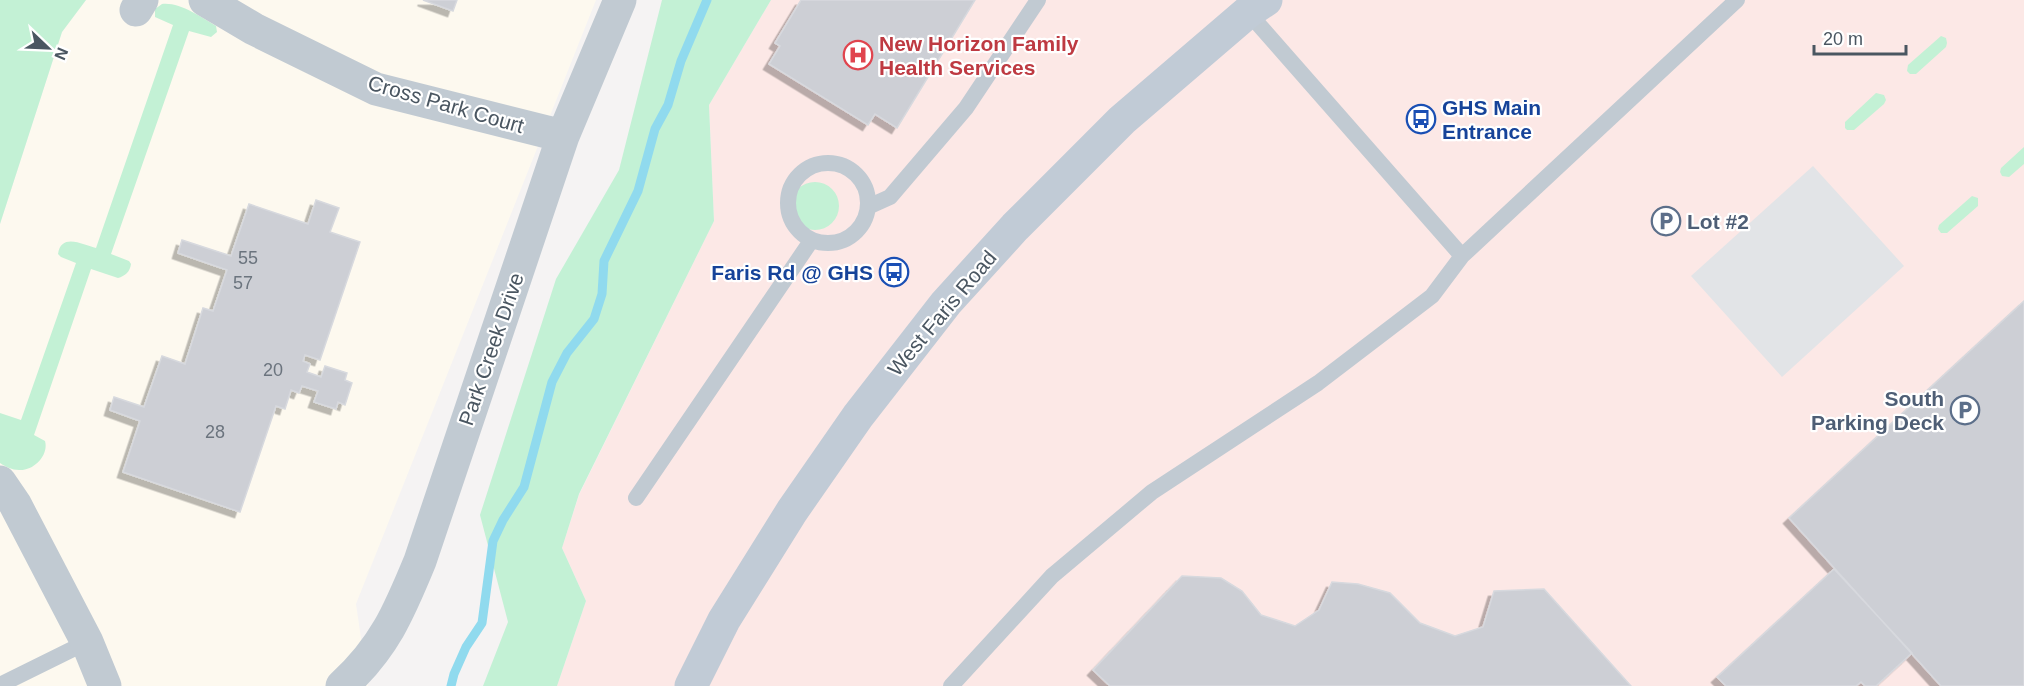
<svg xmlns="http://www.w3.org/2000/svg" width="2024" height="686" font-family="Helvetica,sans-serif">
<style>
.commercial{fill:#fdf9ef}
.medical{fill:#fce8e6}
.airport{fill:#e2e4e7}
.green{fill:#c3f1d5}
.lines{fill:none;stroke-linecap:round;stroke-linejoin:round}
.stream{stroke:#90daee;stroke-width:9}
.building{fill:#cdcfd5;stroke:#d7d9de;stroke-width:1.5;filter:url(#shadow)}
.lane{stroke:#c1cad2;stroke-width:16}
.street{stroke:#c1cad2;stroke-width:33}
.secondary{stroke:#c1cbd6;stroke-width:33}
.labels{text-anchor:middle;dominant-baseline:central;stroke-width:4.5;stroke-linejoin:round;paint-order:stroke}
.number-label{font-size:18px;fill:#6b747e}
.health-label{font-size:21px;font-weight:bold;fill:#be3a42;stroke:#fff;text-anchor:start}
.street-label{font-size:21px;fill:#4a5661;stroke:#fff}
.transit-label{font-size:21px;font-weight:bold;fill:#164399;stroke:#fff;text-anchor:start}
.service-label{font-size:21px;font-weight:bold;fill:#4e5e75;stroke:#fff;text-anchor:start}
</style>
<defs>
<filter id="shadow"><feDropShadow dx="-5.5" dy="5.5" stdDeviation="0" flood-color="#0004"/></filter>
</defs>
<rect width="100%" height="100%" fill="#f5f3f3"/>
<path class="commercial" d="M86 0H596L356 604 368 686H0V224L62 32Z"/>
<path class="medical" d="M771 0H2024V686H557L586 601 562 548 579 495 714 221 709 105Z"/>
<path class="airport" d="M1813 166 1904 266 1782 377 1691 276Z"/>
<path class="green" d="M0 0H86L62 32 0 224Z
M662 0H771L709 105 714 221 579 494 562 548 586 601 557 686H483L508 622 480 515 556 279 619 170Z
M162 4C180 2 201 17 216 26L217 32 211 37 189 31 111 254 129 261 131 264C130 272 125 276 118 278L91 269 34 435 45 441C49 455 34 471 19 470 12 470 6 467 0 463V413L21 420 76 263 61 257 58 254C61 232 84 245 96 248L173 25 155 17V9Z
M1941 36 1946 38 1947 43 1946 47 1916 74H1910L1907 71 1908 65Z
M1876 93 1884 95 1886 100 1884 104 1854 130H1847L1845 128V122Z
M2024 147V164L2009 177 2002 176 2000 172 2001 168Z
M791 206a24 24 0 1 1 48 0a24 24 0 1 1-48 0Z
M1972 196 1978 198V206L1947 233H1941L1938 229 1939 225Z"/>
<g class="lines">
<path class="stream" d="M451 686 454 674 466 647 482 623 493 541 503 520 524 487 552 382 567 353 594 319 602 294 604 261 638 191 655 129 668 105 681 61 707 0"/>
</g>
<path class="building" d="M423 0H457L453 11Z
M801 0H975L897 128 875 114 868 125 769 64 780 46 775 43Z
M316 200 339 208 330 232 360 242 320 360 305 355 303 361 310 364 307 372 321 377 325 366 347 373 345 380 352 383 345 405 338 402 336 409 314 402 318 391 302 386 299 393 291 390 285 409 276 406 240 512 123 472 140 421 110 410 114 397 144 407 162 356 185 364 203 308 213 311 227 270 178 253 182 240 231 256 249 204 308 224Z
M2024 301V686H1941L1789 518Z
M1834 569 1912 653 1876 686H1865L1861 682 1856 686H1726L1717 677Z
M1182 576 1221 578 1242 591 1261 615 1295 626 1319 610 1332 582 1358 584 1390 593 1420 623 1455 636 1483 627 1494 591 1544 589 1631 686H1110L1093 670Z"/>
<g class="lines">
<path class="lane" d="M1245 9 1462 256
M788 203a40 40 0 1 1 80 0a40 40 0 1 1-80 0Z
M870 206 890 197 966 108 1038 0
M636 498 811 241
M0 685 87 642
M951 686 1052 576 1152 492 1318 383 1432 296 1462 256 1737 0"/>
<path class="street" d="M205 0 254 29 376 89 563 136
M136 10 142 0
M0 482 15 504 87 642 105 686
M342 686C384 648 399 612 420 561L563 136 620 0"/>
<path class="secondary" d="M691 686 724 620 792 511 858 416 946 303 1015 227 1122 120 1248 12 1266 0"/>
</g>
<defs>
<g id="hospital-ring" transform="scale(1.5)"><circle r="9.5" fill="#fff" stroke="#e0444e" stroke-width="1.5"/><path d="M-5-5h3v3.5h4V-5h3V5h-3V1.5h-4V5h-3Z" fill="#e0444e"/></g>
<g id="bus-ring" transform="scale(1.5)"><circle r="9.5" fill="#fff" stroke="#1a4fb4" stroke-width="1.5"/><path d="M-5-6H5V4H4V6H2V4H-2V6H-4V4H-5ZM-3.5-4V0h7V-4ZM-3.5 1.2v1.5H-2V1.2ZM2 1.2v1.5H3.5V1.2Z" fill="#1a4fb4"/></g>
<g id="parking-ring" transform="scale(1.5)"><circle r="9.5" fill="#fff" stroke="#5c6f8a" stroke-width="1.5"/><path d="M-3.5-5.5H1a3.5 3.5 0 0 1 0 7H-1V5.5H-3.5ZM-1-3.4V-.6H.8a1.4 1.4 0 0 0 0-2.8Z" fill="#5c6f8a"/></g>
</defs>
<g fill-rule="evenodd">
<use href="#hospital-ring" x="858" y="55"/>
<use href="#bus-ring" x="1421" y="119"/>
<use href="#parking-ring" x="1666" y="221"/>
<use href="#bus-ring" x="894" y="272"/>
<use href="#parking-ring" x="1965" y="410"/>
</g>
<g class="labels">
<g class="number-label">
<text x="248" y="258">55</text>
<text x="243" y="283">57</text>
<text x="273" y="370">20</text>
<text x="215" y="432">28</text>
</g>
<g class="health-label">
<text x="879" y="43">New Horizon Family<tspan x="879" dy="24">Health Services</tspan></text>
</g>
<g class="street-label">
<text transform="translate(446 104) rotate(16)">Cross Park Court</text>
<text transform="translate(942 313) rotate(-50)">West Faris Road</text>
<text transform="translate(491 349) rotate(-71)">Park Creek Drive</text>
</g>
<g class="transit-label">
<text x="1442" y="107">GHS Main<tspan x="1442" dy="24">Entrance</tspan></text>
<text x="873" y="272" text-anchor="end">Faris Rd @ GHS</text>
</g>
<g class="service-label">
<text x="1687" y="221">Lot #2</text>
<text x="1944" y="398" text-anchor="end">South<tspan x="1944" dy="24">Parking Deck</tspan></text>
</g>
</g>
<g transform="translate(48 48) rotate(113)" stroke="#ffffff" stroke-width="4.5" paint-order="stroke">
<path d="M0-4.5L10 22L0 15L-10 22Z" fill="#4a5661"/>
<text y="-9" font-size="16" font-weight="bold" text-anchor="middle" fill="#4a5661">N</text>
</g>
<path d="M1814 45v9h92v-9" fill="none" stroke="#4a5661" stroke-width="3"/>
<text x="1823" y="45" font-size="18" fill="#4a5661" stroke="#ffffff" stroke-width="4.5" paint-order="stroke">20 m</text>
</svg>
